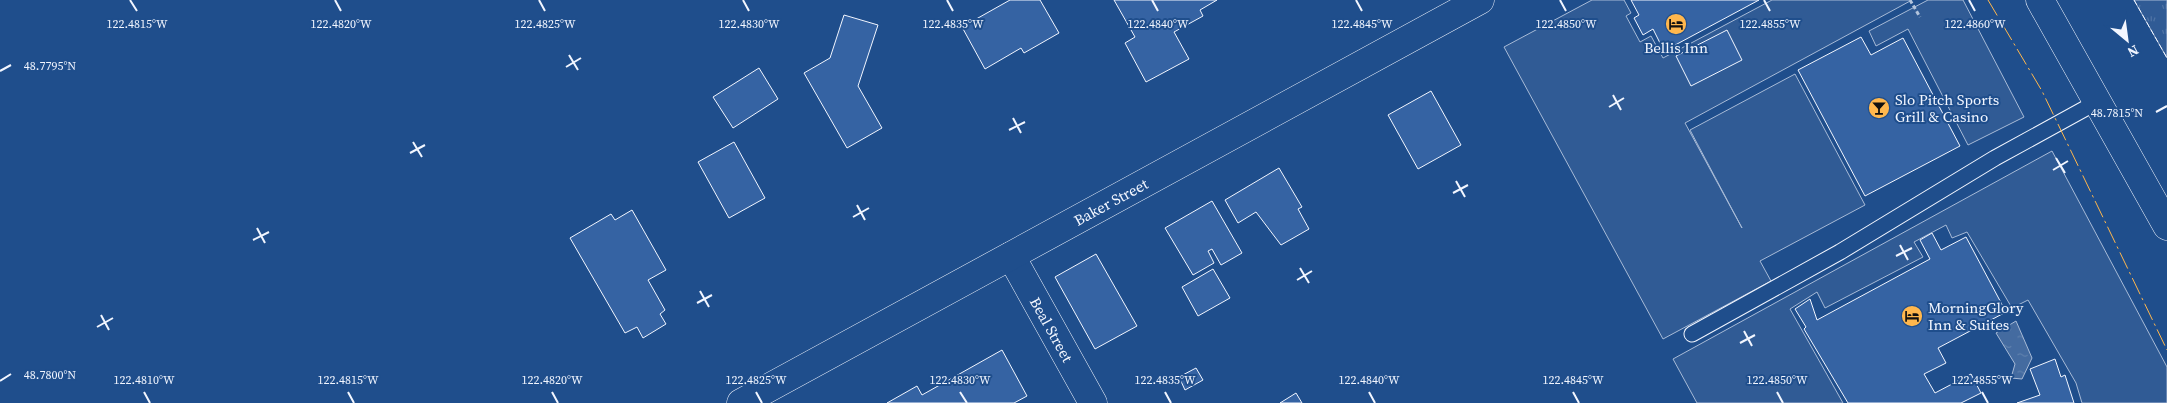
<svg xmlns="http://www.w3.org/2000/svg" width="2167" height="403" font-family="'Source Serif 4',serif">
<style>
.grass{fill:url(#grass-tufts);stroke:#a8bbd7}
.built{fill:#305b95;stroke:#a8bbd7}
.water{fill:url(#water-ripples);stroke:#a8bbd7}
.building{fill:#3563a3;stroke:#f2f6ff}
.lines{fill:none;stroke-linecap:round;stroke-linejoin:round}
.lane-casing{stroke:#f2f6ff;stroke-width:17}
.street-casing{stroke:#f2f6ff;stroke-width:29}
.secondary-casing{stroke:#f2f6ff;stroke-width:29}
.path{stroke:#b3c4dc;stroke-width:3;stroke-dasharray:4 2.5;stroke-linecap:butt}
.lane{stroke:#1f4e8c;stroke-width:15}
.street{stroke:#1f4e8c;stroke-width:28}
.secondary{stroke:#1f4e8c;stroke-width:28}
.fence{stroke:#f2f6ff;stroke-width:1;stroke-dasharray:6 2.5;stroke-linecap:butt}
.power{stroke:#ffb74d;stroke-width:1;stroke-dasharray:18 4 2.5 4;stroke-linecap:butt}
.ticks{fill:none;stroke:#f2f6ff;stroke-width:2}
.labels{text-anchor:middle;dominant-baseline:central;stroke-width:4;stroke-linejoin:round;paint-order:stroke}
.poi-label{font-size:15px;fill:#f2f6ff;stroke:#1f4e8c;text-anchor:start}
.street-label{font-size:15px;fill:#f2f6ff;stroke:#1f4e8c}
.ticks-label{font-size:12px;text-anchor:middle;fill:#f2f6ff;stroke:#1f4e8c;stroke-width:4;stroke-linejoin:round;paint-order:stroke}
</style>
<defs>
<pattern id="grass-tufts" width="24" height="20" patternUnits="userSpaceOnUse" patternTransform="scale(1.25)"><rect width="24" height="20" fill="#305b95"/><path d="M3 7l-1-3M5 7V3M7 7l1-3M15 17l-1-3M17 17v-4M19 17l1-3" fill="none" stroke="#4e73a5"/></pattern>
<pattern id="water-ripples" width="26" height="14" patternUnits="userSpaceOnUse" patternTransform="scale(1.25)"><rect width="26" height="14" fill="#446ba0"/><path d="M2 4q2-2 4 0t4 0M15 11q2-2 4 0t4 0" fill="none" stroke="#5f81ae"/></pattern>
</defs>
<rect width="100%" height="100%" fill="#1f4e8c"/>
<path class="grass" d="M2134 0H2167V58Z"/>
<path class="built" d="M1592 0H1624L1631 13 1626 16 1640 42 1651 36 1663 58 1772 0H1912L1685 123 1742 228 1690 130 1795 74 1865 205 1760 261 1771 281 1663 339 1504 47Z
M1928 0H1963L2024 117 1968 145 1908 29 1876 46 1869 31Z
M2052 151 2167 367V403H2082L2076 383 2028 300 2012 308 1967 232 1952 238 1946 225 1914 242 1923 257 1825 308 1817 292 1790 309 1843 403H1697L1673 359Z"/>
<path class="water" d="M2016 321 2032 358 2022 379 2011 378 2015 364 1996 333Z"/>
<path class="building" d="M1010 0H1040L1059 33 1024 53 1021 48 985 69 962 27Z
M1114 0H1217L1200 10 1203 16 1174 32 1189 59 1146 82 1125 43 1135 37Z
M1631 0H1759L1664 51 1653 29 1643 35 1634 18 1639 15Z
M844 15 878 25 858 86 882 128 847 148 804 73 830 58Z
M1727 30 1742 60 1691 86 1676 56Z
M1861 37 1871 55 1903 38 1960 146 1865 196 1798 70Z
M759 68 778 99 733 128 713 97Z
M1431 91 1461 145 1418 169 1388 115Z
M734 142 765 198 729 218 698 162Z
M1279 168 1302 207 1298 209 1309 229 1281 245 1256 212 1238 223 1225 200Z
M1212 201 1242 253 1221 265 1212 249 1208 251 1214 263 1193 275 1165 228Z
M632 210 666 270 648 280 665 310 660 314 666 324 643 338 637 327 625 333 570 238 611 214 615 220Z
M1932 233 1941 250 1966 237 2006 312 1938 348 1946 363 1924 374 1935 393 1971 374 1981 393 1961 403H1848L1804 329 1806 327 1795 309 1810 299 1817 320 1930 259 1920 240Z
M1096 254 1137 326 1095 349 1055 277Z
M1213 269 1230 298 1198 316 1182 287Z
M1002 350 1027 396 1014 403H887L917 386 922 395Z
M2055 359 2061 377 2065 375 2074 403H2017L2040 395 2030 369Z
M1196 368 1203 380 1185 390 1179 377Z
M1296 393 1302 403H1280Z"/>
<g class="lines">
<g class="lane-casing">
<path id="lane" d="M1692 334 1840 252 1995 158 2097 102"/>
</g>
<g class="street-casing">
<g id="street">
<path id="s1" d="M1011 256 1093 403"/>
<path id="s2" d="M741 403 1480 0"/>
</g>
</g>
<g class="secondary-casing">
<path id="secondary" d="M2040 0 2167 226"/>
</g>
<path class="path" d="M1910 0 1920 17"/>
<use href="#lane" class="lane"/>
<use href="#street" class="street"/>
<use href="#secondary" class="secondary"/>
<path class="fence" d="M2134 0 2167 58"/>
<path class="power" d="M1988 0 2042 91 2167 350"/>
</g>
<path class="ticks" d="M130 0 137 11M335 0 341 11M539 0 545 11M743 0 749 11M947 0 953 11M1152 0 1158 11M1356 0 1362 11M1560 0 1566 11M1764 0 1770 11M1969 0 1975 11M569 55 578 70M566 67 581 58M0 71 11 65M1613 95 1621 110M1609 107 1624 98M2156 112 2167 106M1013 118 1021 133M1009 130 1025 122M413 142 422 157M410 153 425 145M2056 158 2065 173M2053 170 2068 161M1456 181 1465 197M1453 193 1468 185M857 205 865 220M853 217 869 208M257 228 265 243M253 240 269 232M1900 245 1908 260M1896 256 1912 248M1300 268 1309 283M1297 280 1312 271M700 291 709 307M697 303 712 295M101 315 109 330M97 327 113 318M1744 331 1752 346M1740 343 1755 335M0 381 11 374M144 392 150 403M348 392 354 403M552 392 558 403M756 392 762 403M960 392 967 403M1165 392 1171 403M1369 392 1375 403M1573 392 1579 403M1777 392 1783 403M1982 392 1988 403"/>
<defs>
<g id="hotel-disc" transform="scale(1.125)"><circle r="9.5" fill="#ffb74d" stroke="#1f4e8c"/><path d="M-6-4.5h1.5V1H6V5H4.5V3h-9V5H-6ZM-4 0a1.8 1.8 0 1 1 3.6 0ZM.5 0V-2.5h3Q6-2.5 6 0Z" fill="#111"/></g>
<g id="bar-disc" transform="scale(1.125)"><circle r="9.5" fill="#ffb74d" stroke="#1f4e8c"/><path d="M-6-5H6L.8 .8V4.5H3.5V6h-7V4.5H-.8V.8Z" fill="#111"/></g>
</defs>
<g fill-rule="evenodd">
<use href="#hotel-disc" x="1676" y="24"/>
<use href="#bar-disc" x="1879" y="108"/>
<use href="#hotel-disc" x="1912" y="316"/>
</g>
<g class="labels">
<g class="poi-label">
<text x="1676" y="47" text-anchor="middle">Bellis Inn</text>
<text x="1895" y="99">Slo Pitch Sports<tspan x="1895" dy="17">Grill &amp; Casino</tspan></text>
<text x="1928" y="307">MorningGlory<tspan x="1928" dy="17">Inn &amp; Suites</tspan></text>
</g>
<g class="street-label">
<text stroke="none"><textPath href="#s2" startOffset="421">Baker Street</textPath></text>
<text stroke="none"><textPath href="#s1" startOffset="84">Beal Street</textPath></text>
</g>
</g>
<g class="ticks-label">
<text x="137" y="28">122.4815°W</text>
<text x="341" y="28">122.4820°W</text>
<text x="545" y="28">122.4825°W</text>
<text x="749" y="28">122.4830°W</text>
<text x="953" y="28">122.4835°W</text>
<text x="1158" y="28">122.4840°W</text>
<text x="1362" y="28">122.4845°W</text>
<text x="1566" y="28">122.4850°W</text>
<text x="1770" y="28">122.4855°W</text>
<text x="1975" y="28">122.4860°W</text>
<text x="50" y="70">48.7795°N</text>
<text x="2117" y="117">48.7815°N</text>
<text x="50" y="379">48.7800°N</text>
<text x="144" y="384">122.4810°W</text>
<text x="348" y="384">122.4815°W</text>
<text x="552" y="384">122.4820°W</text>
<text x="756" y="384">122.4825°W</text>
<text x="960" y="384">122.4830°W</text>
<text x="1165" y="384">122.4835°W</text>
<text x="1369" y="384">122.4840°W</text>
<text x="1573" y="384">122.4845°W</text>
<text x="1777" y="384">122.4850°W</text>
<text x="1982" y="384">122.4855°W</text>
</g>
<g transform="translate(2127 40) rotate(151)" stroke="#1f4e8c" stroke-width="4" paint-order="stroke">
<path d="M0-4L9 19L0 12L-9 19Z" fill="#f2f6ff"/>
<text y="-8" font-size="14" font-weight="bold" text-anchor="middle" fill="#f2f6ff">N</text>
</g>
</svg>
